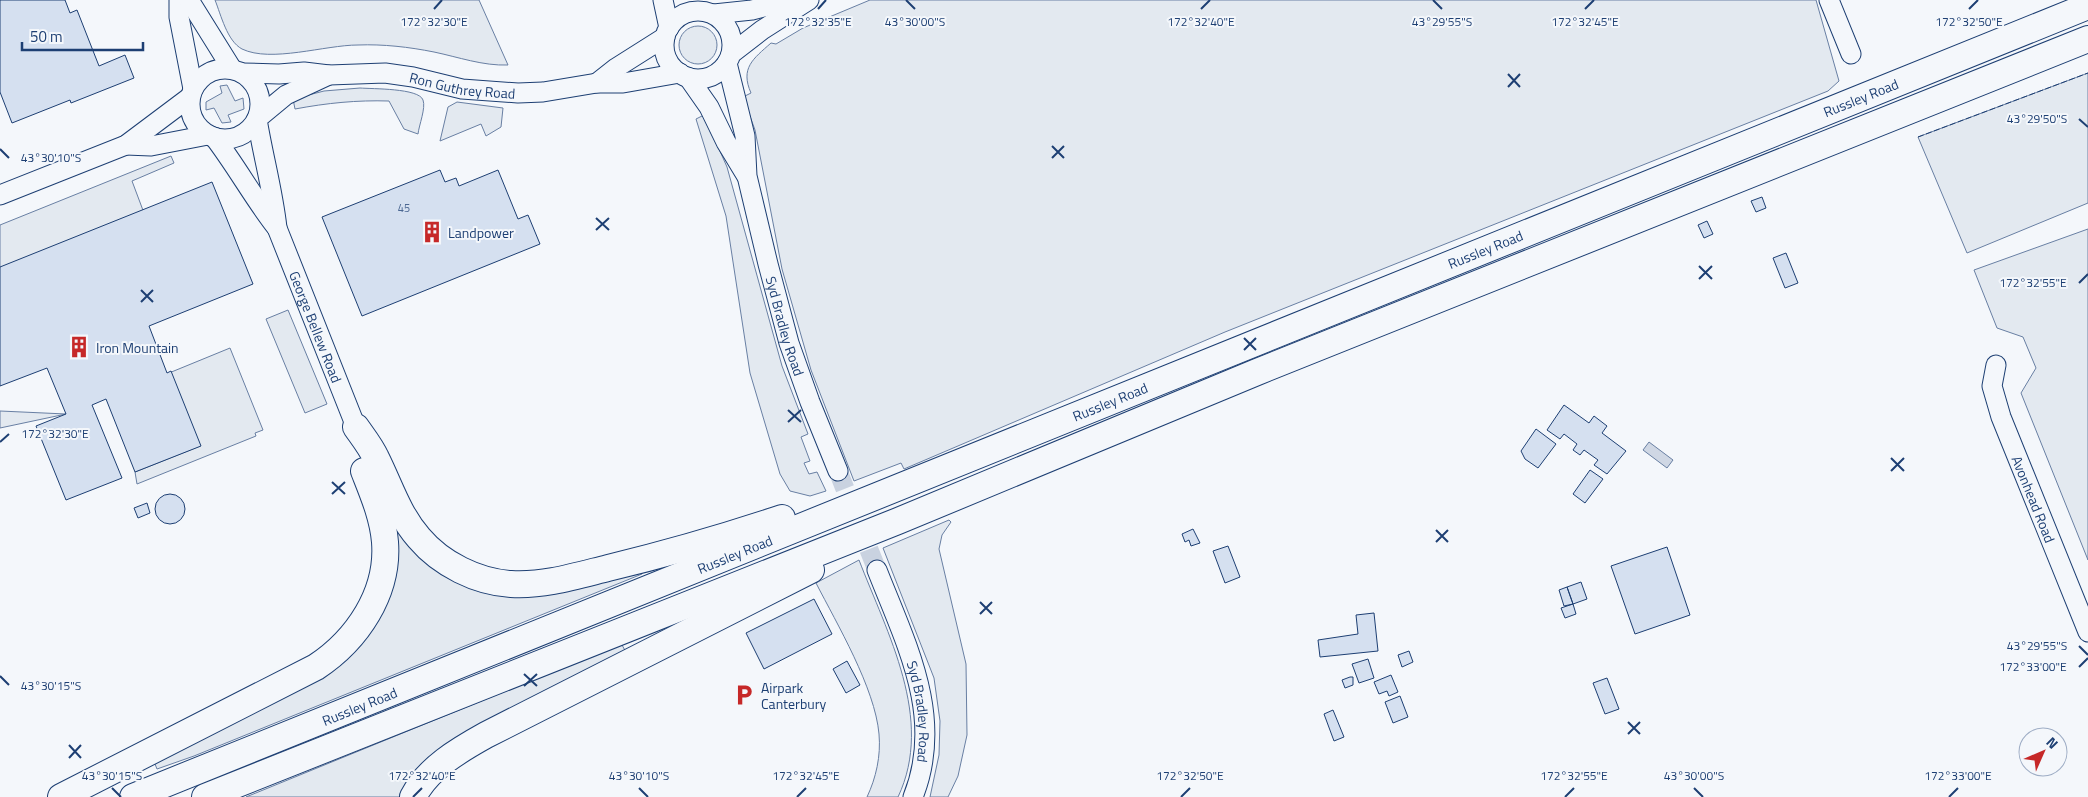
<svg xmlns="http://www.w3.org/2000/svg" width="2088" height="797" font-family="'Titillium Web',sans-serif">
<style>
.green{fill:#e3e9f0;stroke:#687fa3}
.water{fill:#cfd7e4;stroke:#687fa3}
.building{fill:#d5e0f0;stroke:#1d3f73}
.lines{fill:none;stroke-linecap:round;stroke-linejoin:round}
.minor-tunnel{stroke:#c9d2e0;stroke-width:19;stroke-dasharray:19 9;stroke-linecap:butt}
.minor-casing{stroke:#1d3f73;stroke-width:21}
.highway-casing{stroke:#1d3f73;stroke-width:28}
.minor{stroke:#f4f7fb;stroke-width:19}
.highway{stroke:#f4f7fb;stroke-width:26}
.fence{stroke:#1d3f73;stroke-width:1;stroke-dasharray:6 2.5;stroke-linecap:butt}
.ticks{fill:none;stroke:#1d3f73;stroke-width:2}
.labels{text-anchor:middle;dominant-baseline:central;stroke-width:4;stroke-linejoin:round;paint-order:stroke}
.number-label{font-size:11px;fill:#4b6792}
.street-label{font-size:14px;fill:#1d3f73;stroke:#f4f7fb}
.poi-label{font-size:14px;fill:#1d3f73;stroke:#f4f7fb;text-anchor:start}
.ticks-label{font-size:12px;text-anchor:middle;fill:#1d3f73;stroke:#f4f7fb;stroke-width:4;stroke-linejoin:round;paint-order:stroke}
</style>
<rect width="100%" height="100%" fill="#f4f7fb"/>
<path class="green" d="M215 0H479L508 65C483 66 458 57 434 52 409 47 383 44 358 45 325 45 271 63 242 49 227 41 221 15 215 0Z
M870 0H1816L1839 81 1828 91 1225 332 904 469 901 463 854 481 811 370 782 269 755 130 743 97 751 93C740 68 753 59 771 43L776 44 803 28Z
M679 45a19 19 0 1 1 38 0a19 19 0 1 1-38 0Z
M2088 73V203L1967 253 1918 137Z
M227 85 235 101 243 98 244 109 228 115 231 122 222 123 214 108 206 110V102L222 93 220 86Z
M360 88C372 89 419 88 423 100 426 108 419 125 418 134L404 129 389 101C357 100 327 103 295 109L293 99 324 91Z
M457 102 503 108 501 127 486 136 481 124 440 141 448 107Z
M704 115 727 167 782 366 808 434 801 437 810 461 804 463 809 474 817 472 826 491 810 496 790 491 780 474 750 373 726 216 696 119Z
M171 156 174 163 132 181 144 213 0 269V225Z
M2088 229V560L2021 393 2036 368 2023 337 1997 328 1974 270Z
M288 310 327 404 305 413 266 319Z
M230 348 263 430 255 433 256 436 137 484 135 472 200 446 169 373Z
M0 411 66 414 0 428Z
M387 517 462 580 641 567 642 574 194 756 157 769 153 759 365 631Z
M949 520 951 522 942 535 939 549 966 664 967 735 958 776 948 797H930L939 755 940 721 934 678 883 548Z
M859 560C887 633 935 719 898 797H867C876 778 881 756 879 734 875 688 837 624 816 583Z
M622 645 627 654 403 797H246L611 648Z"/>
<path class="water" d="M1649 442 1673 460 1667 468 1643 450Z"/>
<path class="building" d="M0 0H65L70 13 77 10 99 66 125 55 134 78 71 103 70 100 12 123 0 92Z
M440 170 445 182 456 178 459 186 498 170 518 219 528 215 540 244 362 316 322 217Z
M212 182 253 284 149 326 167 373 171 371 201 446 135 472 106 399 92 405 122 478 66 500 36 426 66 414 47 368 0 386V267Z
M1762 197 1766 208 1756 212 1751 201Z
M1707 221 1713 234 1704 238 1698 225Z
M1786 253 1798 283 1785 288 1773 258Z
M1564 405 1589 423 1594 416 1607 426 1602 433 1626 451 1607 474 1594 465 1598 460 1584 450 1580 455 1573 450 1577 444 1564 434 1560 439 1547 430Z
M1536 429 1556 444 1538 468 1525 459 1521 451Z
M1590 470 1603 479 1585 503 1573 494Z
M155 509a15 15 0 1 1 30 0a15 15 0 1 1-30 0Z
M147 503 150 513 138 518 134 508Z
M1193 529 1200 543 1191 546 1189 540 1185 542 1182 534Z
M1228 546 1240 577 1225 583 1213 551Z
M1667 547 1690 615 1635 634 1611 566Z
M1581 582 1587 599 1573 604 1567 587Z
M1567 587 1573 604 1564 606 1559 590Z
M814 599 832 634 764 669 746 633Z
M1573 604 1576 614 1565 618 1561 608Z
M1374 613 1378 651 1320 657 1318 640 1358 634 1356 615Z
M1409 651 1413 662 1402 667 1398 655Z
M1368 659 1374 678 1359 683 1352 664Z
M847 661 860 685 846 693 833 669Z
M1391 675 1398 692 1389 696 1387 691 1379 694 1374 682Z
M1350 677H1353V685L1345 688 1342 680Z
M1607 678 1619 709 1605 714 1593 683Z
M1400 696 1408 717 1393 723 1385 702Z
M1333 710 1344 737 1334 741 1324 714Z"/>
<g class="lines">
<path class="minor-tunnel" d="M838 471 877 570"/>
<g class="minor-casing">
<g id="minor">
<path d="M179 0V17L193 89"/>
<path d="M189 0 232 69"/>
<path d="M663 0 669 28"/>
<path d="M1829 0 1851 54"/>
<circle cx="698" cy="45" r="34"/>
<path d="M714 14 752 10 783 2H803"/>
<path d="M731 54 762 30 809 0"/>
<path id="s1" d="M727 63 745 136 747 176 768 264 789 343 810 402 838 471"/>
<circle cx="225" cy="104" r="35"/>
<path id="s2" d="M242 73 279 74 304 72 329 75 385 73 413 77 462 89 518 93 543 92 597 83H623L680 73"/>
<path id="s3" d="M329 75 286 95 257 119C263 156 273 191 277 228L356 427"/>
<path d="M688 77 709 107 726 142 746 175"/>
<path d="M597 83 616 68 665 37"/>
<path d="M214 137C237 167 254 199 277 228"/>
<path d="M126 145 151 146 208 135"/>
<path d="M0 195 126 145 190 97"/>
<path id="s4" d="M1996 365 1992 386 2001 417 2088 632"/>
<path id="s5" d="M877 570C906 644 945 717 913 797"/>
</g>
</g>
<g class="highway-casing">
<g id="highway">
<path d="M356 427C363 437 371 447 376 458 390 486 398 514 419 538 441 564 477 582 511 584 544 586 576 576 608 568 666 554 725 537 782 518"/>
<path d="M61 797 316 667C357 640 389 593 385 542 383 517 373 494 364 471"/>
<path id="s6" d="M133 797C785 535 1435 267 2088 6"/>
<path d="M205 797 898 521 1257 372 2088 39"/>
<path d="M413 797C428 768 459 750 486 735L811 570"/>
</g>
</g>
<use href="#minor" class="minor"/>
<use href="#highway" class="highway"/>
<path class="fence" d="M1918 137 2088 73"/>
</g>
<path class="ticks" d="M906 0 915 9M1433 0 1442 9M434 9 442 0M818 9 826 0M1201 9 1210 0M1585 9 1594 0M1969 9 1978 0M1508 74 1520 87M1508 87 1520 74M2079 119 2088 127M1052 146 1064 158M0 149 9 158M1052 158 1064 146M596 218 609 230M596 230 609 218M1699 266 1712 279M1699 279 1712 266M2079 283 2088 274M141 290 153 302M141 302 153 290M1244 338 1256 350M1244 350 1256 338M788 410 801 422M788 422 801 410M0 442 9 434M1891 458 1904 471M1891 471 1904 458M332 482 345 494M332 494 345 482M1436 530 1448 542M1436 542 1448 530M980 602 992 614M980 614 992 602M2079 646 2088 655M2079 667 2088 658M524 674 537 686M0 676 9 685M524 686 537 674M1628 722 1640 734M1628 734 1640 722M69 745 81 758M69 758 81 745M112 788 121 797M639 788 648 797M1694 788 1703 797M413 797 422 788M797 797 806 788M1181 797 1190 788M1565 797 1574 788M1949 797 1958 788"/>
<defs>
<g id="building-bare" transform="scale(1.725)"><path d="M-4-6H4V6H1V3H-1V6H-4ZM-2.5-4.3h1.7v1.8h-1.7ZM.8-4.3h1.7v1.8H.8ZM-2.5-1h1.7V.8h-1.7ZM.8-1h1.7V.8H.8Z" fill="#c62828" stroke="#f4f7fb" stroke-width="2.5" paint-order="stroke"/></g>
<g id="parking-bare" transform="scale(1.725)"><path d="M-3.5-5.5H1a3.5 3.5 0 0 1 0 7H-1V5.5H-3.5ZM-1-3.4V-.6H.8a1.4 1.4 0 0 0 0-2.8Z" fill="#c62828" stroke="#f4f7fb" stroke-width="2.5" paint-order="stroke"/></g>
</defs>
<g fill-rule="evenodd">
<use href="#building-bare" x="432" y="232"/>
<use href="#building-bare" x="79" y="347"/>
<use href="#parking-bare" x="744" y="695"/>
</g>
<g class="labels">
<g class="number-label">
<text x="404" y="208">45</text>
</g>
<g class="street-label">
<text stroke="none"><textPath href="#s2" startOffset="222">Ron Guthrey Road</textPath></text>
<text stroke="none"><textPath href="#s6" startOffset="1864">Russley Road</textPath></text>
<text stroke="none"><textPath href="#s6" startOffset="1459">Russley Road</textPath></text>
<text stroke="none"><textPath href="#s1" startOffset="270">Syd Bradley Road</textPath></text>
<text stroke="none"><textPath href="#s3" startOffset="302">George Bellew Road</textPath></text>
<text stroke="none"><textPath href="#s6" startOffset="1054">Russley Road</textPath></text>
<text stroke="none"><textPath href="#s4" startOffset="142">Avonhead Road</textPath></text>
<text stroke="none"><textPath href="#s6" startOffset="649">Russley Road</textPath></text>
<text stroke="none"><textPath href="#s6" startOffset="244">Russley Road</textPath></text>
<text stroke="none"><textPath href="#s5" startOffset="149">Syd Bradley Road</textPath></text>
</g>
<g class="poi-label">
<text x="448" y="232">Landpower</text>
<text x="96" y="347">Iron Mountain</text>
<text x="761" y="687">Airpark<tspan x="761" dy="16">Canterbury</tspan></text>
</g>
</g>
<g class="ticks-label">
<text x="434" y="26">172°32'30"E</text>
<text x="818" y="26">172°32'35"E</text>
<text x="915" y="26">43°30'00"S</text>
<text x="1201" y="26">172°32'40"E</text>
<text x="1442" y="26">43°29'55"S</text>
<text x="1585" y="26">172°32'45"E</text>
<text x="1969" y="26">172°32'50"E</text>
<text x="2037" y="123">43°29'50"S</text>
<text x="51" y="162">43°30'10"S</text>
<text x="2033" y="287">172°32'55"E</text>
<text x="55" y="438">172°32'30"E</text>
<text x="2037" y="650">43°29'55"S</text>
<text x="2033" y="671">172°33'00"E</text>
<text x="51" y="690">43°30'15"S</text>
<text x="1958" y="780">172°33'00"E</text>
<text x="112" y="780">43°30'15"S</text>
<text x="422" y="780">172°32'40"E</text>
<text x="639" y="780">43°30'10"S</text>
<text x="806" y="780">172°32'45"E</text>
<text x="1190" y="780">172°32'50"E</text>
<text x="1574" y="780">172°32'55"E</text>
<text x="1694" y="780">43°30'00"S</text>
</g>
<g transform="translate(2043 752) rotate(45)"><circle r="24" fill="#f4f7fb" stroke="#9eadc5"/>
<path d="M0-4L9 19L0 12L-9 19Z" fill="#c62828"/>
<text y="-8" font-size="14" font-weight="bold" text-anchor="middle" fill="#1d3f73">N</text>
</g>
<path d="M22 42v8h121v-8" fill="none" stroke="#1d3f73" stroke-width="2.5"/>
<text x="30" y="42" font-size="15" fill="#1d3f73" stroke="#f4f7fb" stroke-width="4" paint-order="stroke">50 m</text>
</svg>
